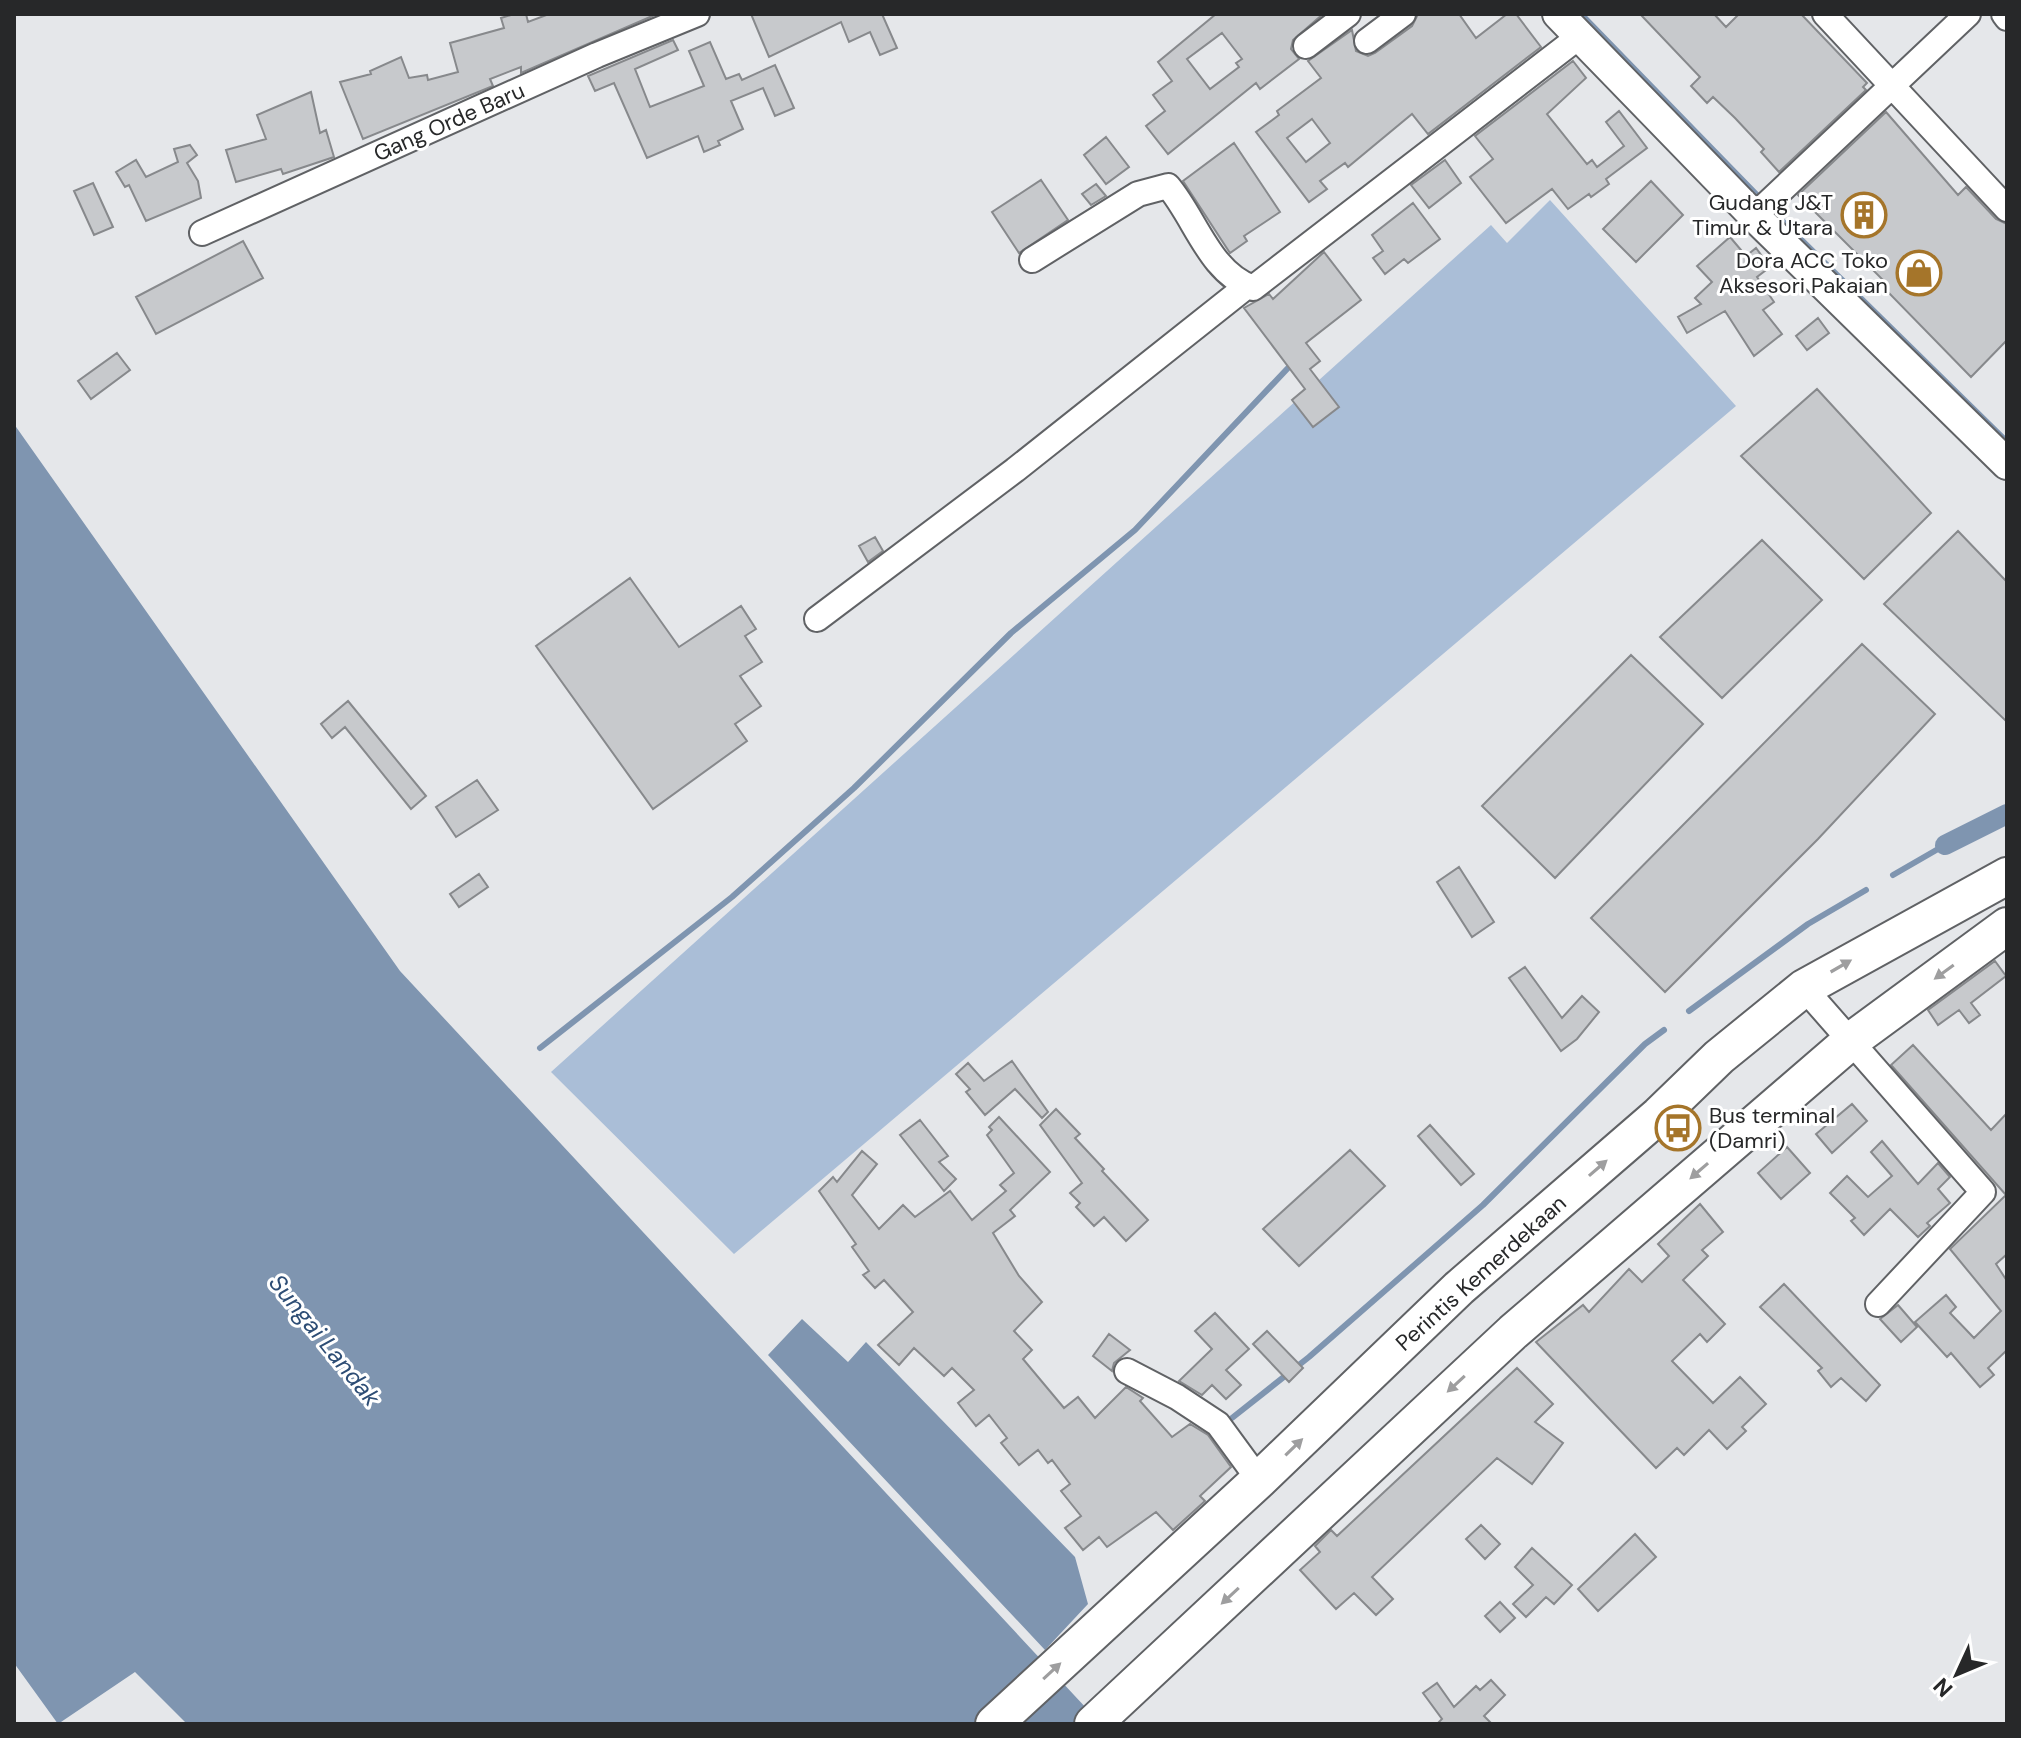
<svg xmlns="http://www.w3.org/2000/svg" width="2021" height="1738" font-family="'DM Sans',sans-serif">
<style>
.green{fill:#aabed7}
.water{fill:#7f95b0}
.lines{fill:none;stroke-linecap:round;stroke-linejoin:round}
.stream{stroke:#7f95b0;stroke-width:6}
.canal{stroke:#7f95b0;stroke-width:20}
.building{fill:#c7c9cc;stroke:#87898c;stroke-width:2;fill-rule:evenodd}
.minor-casing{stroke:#606265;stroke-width:28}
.major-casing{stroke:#606265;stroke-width:34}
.highway-casing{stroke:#606265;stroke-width:40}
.minor{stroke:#fff;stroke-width:24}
.major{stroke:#fff;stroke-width:30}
.highway{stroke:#fff;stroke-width:36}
.oneway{fill:#9e9e9f}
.labels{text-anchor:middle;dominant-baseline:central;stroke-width:6;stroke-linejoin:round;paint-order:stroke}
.street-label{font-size:22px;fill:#272829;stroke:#fff}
.poi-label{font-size:22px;fill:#272829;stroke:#fff;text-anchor:end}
.water-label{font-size:24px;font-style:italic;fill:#2d4d75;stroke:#fff}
</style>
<rect width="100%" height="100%" fill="#e5e7ea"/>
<path class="green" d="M1550 200 1736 406 734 1254 551 1072 1491 225 1507 243Z"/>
<path class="water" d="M14 424 400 971 1101 1724H187L135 1672 58 1724 14 1663Z
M802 1319 848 1362 866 1342 1075 1557 1088 1604 1045 1650 768 1355Z"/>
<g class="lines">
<path class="stream" d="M1581 14 1756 194
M1777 216 2007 442
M1893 875 1945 845
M1689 1011 1808 924 1866 890
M540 1048 732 897 854 788 1011 633 1135 530 1288 368
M1232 1418 1309 1357 1483 1205 1645 1044 1664 1030"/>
<path class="canal" d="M1945 845 2007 814"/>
</g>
<path class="building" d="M514 14H526L528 22 549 14H657L521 73V67L490 79 493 86 363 139 340 82 371 74 370 71 401 57 409 78 427 75 428 80 458 72 450 43 504 28 501 18Z
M751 14H882L897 48 880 55 870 32 849 42 841 22 769 57Z
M1216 14H1323L1293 40 1291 49 1299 59 1260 89 1256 83 1168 154 1146 126 1165 111 1153 95 1172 81 1158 62ZM1222 33 1242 59 1236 63 1239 67 1210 89 1187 59Z
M1418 14H1459L1476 38 1507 14H1516L1541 47 1428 134 1412 114 1348 167 1345 163 1320 181 1327 189 1309 202 1256 132 1279 115 1277 111 1321 78 1308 61 1352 30 1356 51 1368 56 1375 53 1412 26ZM1312 119 1330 143 1306 162 1287 138Z
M1640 14H1714L1726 27 1739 14H1801L1867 83 1863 87 1866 90 1779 172 1761 152 1764 149 1735 118 1713 97 1707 103 1691 86 1700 77Z
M673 40 678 50 635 69 650 107 704 86 689 51 710 42 726 79 739 74 742 80 775 65 794 108 775 116 763 88 731 101 743 129 718 141 720 145 704 152 698 136 647 158 614 83 595 91 588 76Z
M1573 61 1586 78 1547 114 1587 164 1592 160 1597 167 1624 146 1606 122 1619 111 1647 148 1606 179 1609 184 1591 197 1589 194 1568 209 1552 189 1506 223 1470 177 1493 159 1475 136Z
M311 92 320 133 326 130 334 157 283 174 281 169 236 182 226 150 266 139 257 115Z
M1886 112 1958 195 1966 187 1996 219 2007 224V340L1971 377 1884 288 1887 284 1798 195Z
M1106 137 1129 167 1106 184 1084 155Z
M1234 143 1280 212 1244 236 1247 241 1230 253 1183 181Z
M190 145 197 155 187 163 198 181 201 198 146 221 129 185 125 187 116 172 136 160 146 177 178 162 174 149Z
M1445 160 1461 183 1429 208 1411 185Z
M1041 180 1068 220 1019 253 992 212Z
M1651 181 1683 215 1636 262 1603 229Z
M93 183 113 227 94 235 74 191Z
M1096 184 1106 196 1091 205 1082 194Z
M1413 203 1440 239 1408 263 1404 259 1385 274 1373 258 1383 251 1372 235Z
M1730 237 1746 256 1756 248 1770 267 1757 277 1774 302 1763 310 1782 334 1754 356 1725 311 1687 333 1678 317 1701 304 1695 298 1712 282 1697 266Z
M243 241 263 278 156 334 136 297Z
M1324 252 1361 300 1306 343 1320 361 1310 369 1339 407 1313 427 1292 400 1305 389 1244 308 1269 294 1273 299Z
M1818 318 1829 333 1807 350 1796 336Z
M117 353 130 370 91 399 78 381Z
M1817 389 1931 513 1864 579 1741 456Z
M1958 531 2007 582V722L1884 604Z
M875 537 883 551 868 562 859 546Z
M1762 540 1822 600 1722 698 1660 637Z
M630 578 679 647 741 606 756 629 745 636 762 662 740 676 761 706 735 724 747 741 653 809 536 646Z
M1862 644 1935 714 1818 839 1665 992 1591 918Z
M1631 655 1703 724 1555 878 1482 806Z
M348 701 426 796 411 809 345 727 332 738 321 724Z
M477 780 498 810 456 837 436 807Z
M1459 867 1494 922 1472 937 1437 882Z
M479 874 488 887 459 907 450 894Z
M1995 961 2006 976 1971 1003 1980 1015 1969 1023 1959 1010 1938 1025 1928 1010Z
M1525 967 1562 1018 1582 996 1599 1012 1577 1039 1561 1051 1509 978Z
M1913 1045 1991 1130 2007 1113V1254L1996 1264 2007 1281V1350L1988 1368 1994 1375 1980 1387 1951 1353 1947 1357 1915 1322 1946 1295 1956 1307 1950 1313 1974 1338 2001 1311 1950 1249 2006 1195 1891 1065Z
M1012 1061 1048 1112 1042 1118 1015 1089 985 1115 966 1092 970 1089 956 1074 968 1063 984 1081Z
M1852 1104 1867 1121 1832 1153 1816 1134Z
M1056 1109 1080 1134 1075 1138 1104 1169 1102 1171 1148 1220 1126 1241 1104 1217 1094 1226 1076 1207 1080 1203 1070 1193 1082 1183 1040 1125Z
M999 1117 1050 1172 1010 1210 1015 1216 993 1233 1019 1276 1042 1302 1014 1331 1032 1350 1023 1359 1064 1408 1078 1397 1095 1418 1126 1387 1143 1398 1140 1401 1172 1437 1190 1424 1208 1435 1231 1467 1200 1496 1205 1501 1173 1530 1156 1512 1107 1547 1099 1537 1083 1550 1065 1528 1081 1516 1061 1491 1070 1484 1052 1460 1048 1463 1038 1450 1019 1465 1001 1443 1007 1438 989 1415 976 1426 958 1403 974 1390 952 1368 944 1376 914 1348 899 1365 878 1345 913 1312 884 1280 875 1288 863 1275 869 1271 852 1247 856 1244 819 1191 833 1177 837 1182 862 1151 877 1164 852 1195 879 1229 903 1205 915 1217 950 1191 972 1220 1006 1191 1000 1185 1014 1173 987 1135 992 1130 989 1127Z
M920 1120 948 1156 939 1162 956 1179 944 1191 900 1135Z
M1430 1125 1474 1174 1461 1185 1418 1136Z
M1882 1141 1918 1184 1938 1163 1950 1177 1938 1189 1950 1203 1927 1223 1930 1226 1918 1237 1890 1209 1864 1235 1851 1221 1855 1218 1830 1193 1847 1176 1868 1197 1892 1176 1871 1152Z
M1787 1147 1810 1173 1781 1199 1758 1173Z
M1350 1150 1385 1186 1299 1266 1263 1229Z
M1700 1204 1723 1232 1702 1250 1708 1256 1683 1280 1725 1324 1707 1342 1700 1334 1672 1361 1713 1403 1740 1377 1766 1404 1742 1427 1746 1431 1727 1449 1709 1430 1684 1455 1677 1448 1656 1468 1536 1342 1583 1305 1589 1312 1629 1269 1642 1282 1669 1256 1658 1244Z
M1784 1284 1880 1385 1866 1401 1841 1378 1831 1387 1818 1371 1822 1368 1760 1307Z
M1898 1305 1917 1327 1901 1342 1880 1319Z
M1215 1313 1249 1349 1226 1370 1241 1385 1226 1399 1212 1385 1202 1395 1179 1381 1212 1349 1195 1331Z
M1267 1331 1303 1368 1289 1382 1253 1344Z
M1109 1334 1130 1350 1114 1363 1112 1371 1093 1356Z
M1517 1368 1553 1404 1535 1422 1563 1443 1532 1484 1497 1458 1372 1577 1393 1599 1376 1615 1354 1593 1336 1609 1300 1570 1320 1552 1315 1546 1331 1530 1337 1536Z
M1481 1525 1500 1544 1485 1559 1466 1539Z
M1635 1534 1656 1557 1598 1611 1578 1589Z
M1532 1548 1572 1585 1554 1604 1546 1597 1526 1617 1513 1604 1533 1585 1515 1567Z
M1500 1602 1515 1618 1500 1632 1485 1616Z
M1491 1680 1505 1695 1484 1716 1492 1724H1437L1442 1719 1423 1693 1437 1683 1454 1707 1476 1686 1480 1690Z"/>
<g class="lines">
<g class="minor-casing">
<path id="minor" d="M1825 14 2007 209
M2004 14 2007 18
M1367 41 1403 14
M1306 46 1348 14
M1754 216 1968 14
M202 233 597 55 697 14
M1032 260 1138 194 1168 186C1196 219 1209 272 1253 288L1580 36
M817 619 1015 470 1247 286
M1804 988 1983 1192 1878 1304
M1127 1371 1177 1397 1218 1424 1259 1480"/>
</g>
<g class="major-casing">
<path id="major" d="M1558 14 1754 216 2007 464"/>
</g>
<g class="highway-casing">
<path id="highway" d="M994 1724 1259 1480 1459 1288 1659 1115 1719 1057 1804 988 2007 876
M1093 1724 1513 1332 1852 1040 2007 926"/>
</g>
<use href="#minor" class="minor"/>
<use href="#major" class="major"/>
<use href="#highway" class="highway"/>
</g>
<defs><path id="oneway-solid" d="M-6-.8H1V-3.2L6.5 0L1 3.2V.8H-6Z" transform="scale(2)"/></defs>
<g class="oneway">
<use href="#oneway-solid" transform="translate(1841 966) rotate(-30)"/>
<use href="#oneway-solid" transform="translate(1944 972) rotate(144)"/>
<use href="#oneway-solid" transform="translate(1598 1168) rotate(-41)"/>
<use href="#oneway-solid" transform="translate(1699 1171) rotate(139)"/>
<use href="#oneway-solid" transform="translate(1456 1384) rotate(137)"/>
<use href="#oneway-solid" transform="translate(1294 1447) rotate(-44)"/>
<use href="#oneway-solid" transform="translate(1230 1596) rotate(137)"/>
<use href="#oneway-solid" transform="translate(1052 1671) rotate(-43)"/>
</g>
<defs>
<g id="building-ring" transform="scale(2.3)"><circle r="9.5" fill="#fff" stroke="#a5752a" stroke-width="1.5"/><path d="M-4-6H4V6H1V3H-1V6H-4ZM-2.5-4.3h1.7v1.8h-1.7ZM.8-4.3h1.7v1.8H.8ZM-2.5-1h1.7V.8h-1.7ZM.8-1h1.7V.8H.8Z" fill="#a5752a"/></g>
<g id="shop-ring" transform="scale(2.3)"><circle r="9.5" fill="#fff" stroke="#a5752a" stroke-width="1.5"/><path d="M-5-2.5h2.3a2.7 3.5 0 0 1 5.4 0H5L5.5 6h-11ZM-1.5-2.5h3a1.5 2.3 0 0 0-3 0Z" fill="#a5752a"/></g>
<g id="bus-ring" transform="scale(2.3)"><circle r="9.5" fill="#fff" stroke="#a5752a" stroke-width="1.5"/><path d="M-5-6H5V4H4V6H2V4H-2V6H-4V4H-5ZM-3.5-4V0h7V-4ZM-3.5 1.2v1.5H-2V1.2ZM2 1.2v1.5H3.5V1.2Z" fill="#a5752a"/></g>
</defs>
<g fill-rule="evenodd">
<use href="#building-ring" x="1864" y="215"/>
<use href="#shop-ring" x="1919" y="273"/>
<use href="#bus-ring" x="1678" y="1128"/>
</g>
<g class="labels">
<g class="street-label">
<text transform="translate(449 122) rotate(-24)">Gang Orde Baru</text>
<text transform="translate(1481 1273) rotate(-42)">Perintis Kemerdekaan</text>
</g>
<g class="poi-label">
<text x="1833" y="202">Gudang J&amp;T<tspan x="1833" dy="25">Timur &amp; Utara</tspan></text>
<text x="1888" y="260">Dora ACC Toko<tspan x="1888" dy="25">Aksesori Pakaian</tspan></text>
<text x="1709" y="1115" text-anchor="start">Bus terminal<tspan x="1709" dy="25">(Damri)</tspan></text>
</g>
<g class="water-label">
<text transform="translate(325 1340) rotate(51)">Sungai Landak</text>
</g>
</g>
<rect width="2021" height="1738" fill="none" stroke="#272829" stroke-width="32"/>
<g transform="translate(1957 1674) rotate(226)" stroke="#ffffff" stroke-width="6" paint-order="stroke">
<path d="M0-6L14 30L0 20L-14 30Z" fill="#272829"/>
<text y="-12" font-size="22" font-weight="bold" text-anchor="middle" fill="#272829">N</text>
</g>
</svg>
